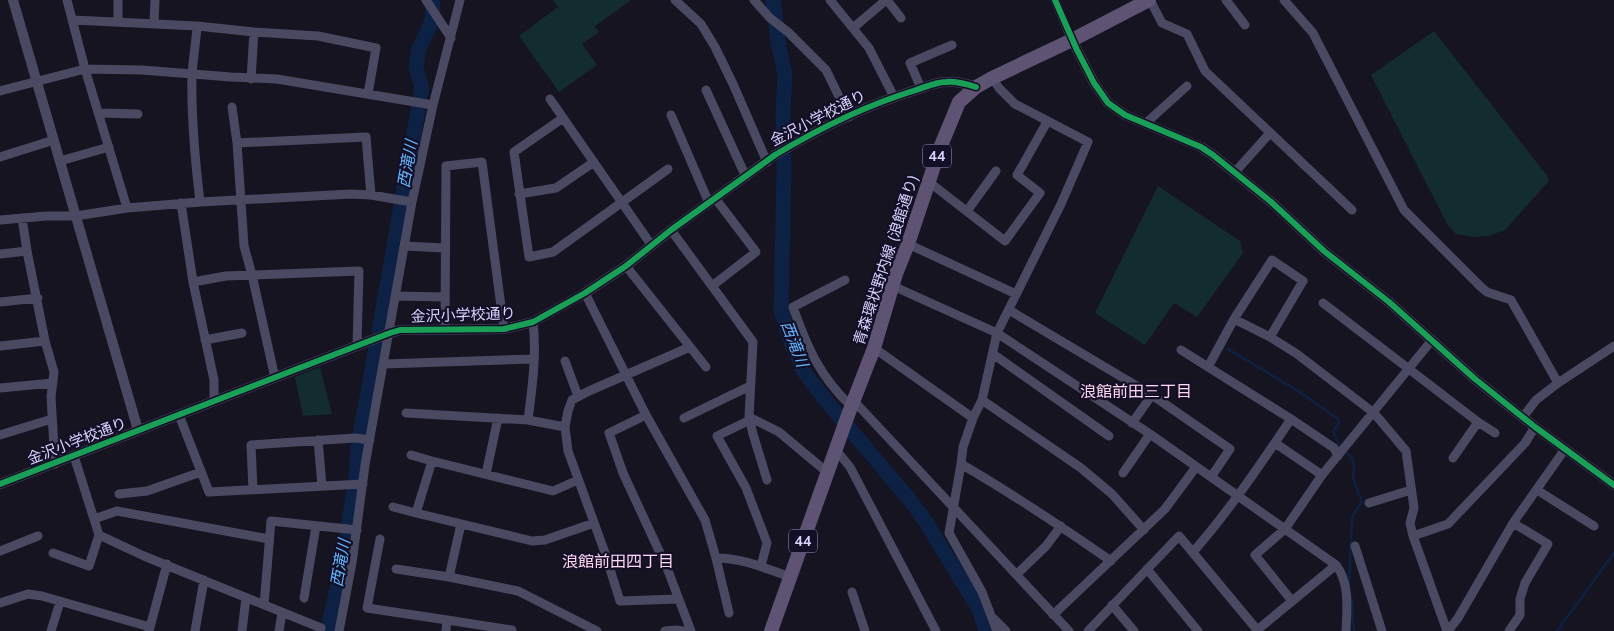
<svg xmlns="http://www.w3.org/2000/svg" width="1614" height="631" font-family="'Nunito Sans','Noto Sans JP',sans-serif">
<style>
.green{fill:#132c2d}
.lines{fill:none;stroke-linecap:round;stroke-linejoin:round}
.stream{stroke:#0d2144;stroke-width:2.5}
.river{stroke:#0d2144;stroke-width:15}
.minor{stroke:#4a4962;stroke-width:9}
.tertiary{stroke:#4a4962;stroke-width:10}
.primary{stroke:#5e5373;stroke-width:14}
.cycleway-casing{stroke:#130f26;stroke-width:9}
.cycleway{stroke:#1a9f57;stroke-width:6}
.labels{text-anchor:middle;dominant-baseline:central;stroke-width:4.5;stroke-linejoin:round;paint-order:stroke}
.shield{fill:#130f26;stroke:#9e99be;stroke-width:1}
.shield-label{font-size:14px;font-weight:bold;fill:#d9d4ff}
.street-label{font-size:15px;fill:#d9d4ff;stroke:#130f26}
.water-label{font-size:16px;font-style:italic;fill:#62b6ff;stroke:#130f26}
.neighbourhood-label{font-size:16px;fill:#ffd6f0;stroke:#130f26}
</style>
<rect width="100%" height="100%" fill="#161421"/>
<path class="green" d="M553 0H631L595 26 599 32 582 44 597 65 559 92 519 36 558 7Z
M1434 31 1548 177V182L1505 230 1488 236 1474 237 1456 234 1447 224 1371 75Z
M1158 186 1240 241 1243 253 1197 317 1174 303 1145 345 1095 313Z
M320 367 332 414 303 416 295 377Z"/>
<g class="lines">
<path class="stream" d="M1228 349 1298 391 1338 419 1339 423 1334 430V434L1341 448 1352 458 1354 465 1353 479 1362 501C1359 508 1354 511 1352 518L1349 587
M1351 595C1353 607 1352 619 1354 631
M1557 631 1614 553"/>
<path class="river" d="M773 0 779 47 785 74 783 113 784 170 781 310 790 339 804 372 827 402 909 499 924 519 979 609 986 631
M379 330 422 88 416 67 419 49 432 21 433 0
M327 631 341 572 356 477 358 446 376 347"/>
<path class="minor" d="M67 0 85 69 127 208
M426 0 451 38
M675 0 701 24 715 47 733 84 767 162
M754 0 770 18 788 32 826 70 849 117
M830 0 869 48 894 97
M887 0 901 18
M1055 0 1072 40
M1150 0 1162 23 1187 34 1205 71 1352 210
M1226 0 1245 25
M1284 0 1313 33 1317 41 1404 210 1481 287 1487 292 1511 300 1558 383
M73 20 197 26 254 32 318 36 376 48 368 94
M118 21V0
M154 23 155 0
M197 26C196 42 193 59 192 75 191 117 195 160 200 202
M853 28 886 0
M992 78 999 88 1015 104 1088 142 1061 204 997 333 982 400 973 418 963 447 961 464 949 533 982 592 997 631
M251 79 254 32
M921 88 910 63 952 45
M706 90 746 177
M0 91 85 69 142 70 231 77 277 79 433 105
M550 99 652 246
M232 107 237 143
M99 113 138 114
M671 115 709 203
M563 118 514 152 529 257 553 252 668 169
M1146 123 1187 86
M0 157 54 140
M60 161 109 147
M1235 172 1270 133
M929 182 1005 241 1040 193 1017 175 1047 122
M519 194 556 188 594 162
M181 203 193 282 214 380V401
M967 211 996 171
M22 218 27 251 45 341 54 372 51 397 55 464
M0 220 47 216H76L127 208 200 202 351 194 371 195 412 202
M671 230 753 342 749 417 779 432 828 473
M908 244 1016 294
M405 246 444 248
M0 254 27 251
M626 266 706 367
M845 280 793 307C807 347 820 377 851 406
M193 282 226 276 359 271 357 346
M712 286 756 252 715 198
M893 286 997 333 1150 434 1336 565C1350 583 1347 609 1346 631
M585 293 646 415 705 520 716 558C742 558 765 568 790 577
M396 296 445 297
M0 302 38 298
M1323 303 1478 422 1453 458
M1009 310 1152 395 1230 449 1211 477
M1234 319 1270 337 1297 354 1374 413 1406 451 1414 508 1410 523 1413 536 1447 631
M445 329 446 166 482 162 504 329
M205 340 242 333
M0 346 45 341
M874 348 973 418
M1181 350 1291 419 1334 448 1338 456
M993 354 1109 436
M565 361 578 396
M384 364 534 359
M1208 367 1234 319 1272 260 1303 281 1270 337
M275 378 252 275 244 246 237 143 366 137 371 195
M0 388 53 383
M853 400 1069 631
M982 400 1081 468 1112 494 1144 530
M406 413 528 420 565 427
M179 415 209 492 363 484
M646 415 609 433 623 473 667 568 691 631
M749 417 753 434 767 480
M1523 417 1536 400 1558 383 1614 346
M684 418 750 386
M528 420C532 388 537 355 533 322
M750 420 717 436 746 488 767 543 761 566
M1478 422 1495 433
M1132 423 1152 395
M0 435 52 419
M318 440 322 486
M1275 443 1322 475
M836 450 850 467 936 631
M411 455 432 461
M74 456 99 535 144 556 321 628 320 631
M961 464C1013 494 1062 527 1111 561
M1123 473 1150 434
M486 474 498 418
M578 480 553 491 432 461 416 513 532 541 545 540 594 523
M253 490 251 445 355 438 370 440
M1537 490 1594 526
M119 494 147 491 201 472
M1369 503 1411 490
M393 507 416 513
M94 519 117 511 269 539
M1413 536 1448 524 1525 443 1535 427
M380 539 367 608 447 620 446 631
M1355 546 1382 631
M0 551 38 536
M1193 552C1229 511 1260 465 1291 419
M53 553 89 566 99 535
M716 558 729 613
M396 569 449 577 518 591 597 631
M1147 569 1198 631
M1017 574 1046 546 1061 526
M449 577 461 524
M852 592 865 631
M304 598 316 526
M678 599 620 601 604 550 568 451 565 427 568 411 572 400 589 391 690 347
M1292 601 1255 555 1285 529 1322 475 1432 340
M0 603 28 594 42 596 150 627
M264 605 271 521 357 530
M1112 605 1134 631
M1053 615 1165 509 1196 467
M994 619 1006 631
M447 620 512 630
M51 631 60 602
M149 631 167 564
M195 631 204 580
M242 631 246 598
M279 631 282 613
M339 631 352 563 365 465 412 202 433 105 460 0
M665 631 676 630 683 631
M1088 631 1179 536 1258 631
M1256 631 1336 565
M1448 631 1458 618 1513 523 1565 449
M1509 631 1520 615V599L1525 583 1548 544 1513 523"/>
<path class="tertiary" d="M13 0 138 430
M1072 40 1094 83 1108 103 1125 115 1201 147 1213 155 1270 201 1324 251 1389 302 1475 379 1535 427 1614 485
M0 484 390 333 400 330 504 329 533 322 585 293 626 266 671 230 775 155C818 129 867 105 916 90 925 87 936 82 946 82 956 81 966 84 976 87"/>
<path class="primary" d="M771 631 848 415 874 348 896 274 908 244 940 148 959 102 976 87 992 78 1072 40 1149 0"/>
<g class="cycleway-casing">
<path id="cycleway" d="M1055 0 1077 50 1094 83 1108 103 1125 115 1201 147 1213 155 1270 201 1324 251 1389 302 1475 379 1535 427 1614 485
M0 484 390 333 400 330 504 329 533 322 585 293 626 266 671 230 775 155C818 129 867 105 916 90 925 87 936 82 946 82 956 81 966 84 976 87"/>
</g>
<use href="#cycleway" class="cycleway"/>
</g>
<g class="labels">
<g class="shield">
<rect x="923" y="144.5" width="28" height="23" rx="4"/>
<rect x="789" y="529.5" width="28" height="23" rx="4"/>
</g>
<g class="shield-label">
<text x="937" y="156">44</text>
<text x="803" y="541">44</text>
</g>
<g class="street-label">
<text transform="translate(818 118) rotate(-27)">金沢小学校通り</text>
<text transform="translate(886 260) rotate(-72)">青森環状野内線 (浪館通り)</text>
<text transform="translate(463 315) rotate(-2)">金沢小学校通り</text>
<text transform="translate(77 441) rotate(-21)">金沢小学校通り</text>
</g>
<g class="water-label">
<text transform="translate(408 164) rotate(-80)">西滝川</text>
<text transform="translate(794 344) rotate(69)">西滝川</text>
<text transform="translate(341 563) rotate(-80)">西滝川</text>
</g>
<g class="neighbourhood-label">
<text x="1136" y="392">浪館前田三丁目</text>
<text x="618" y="562">浪館前田四丁目</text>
</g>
</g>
</svg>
